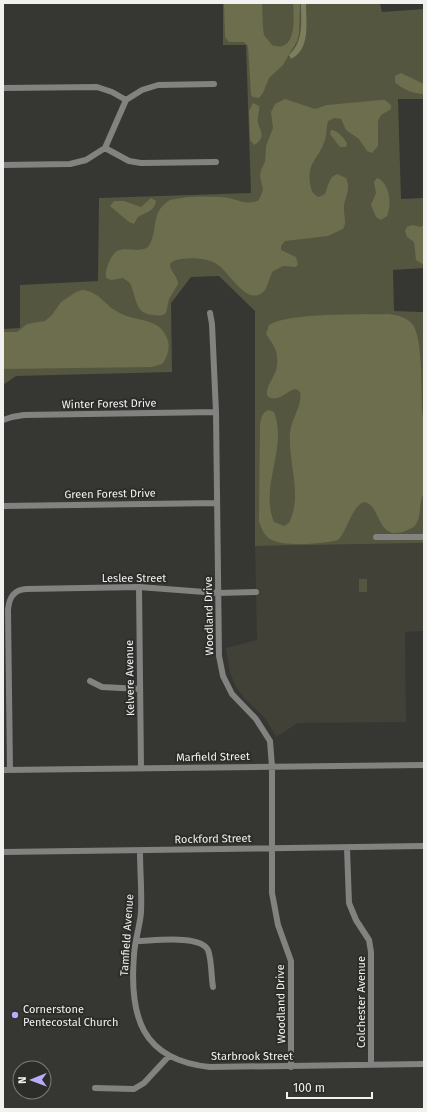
<svg xmlns="http://www.w3.org/2000/svg" width="427" height="1112" font-family="'Fira Sans',sans-serif">
<style>
.built{fill:#414138}
.green{fill:#54563f}
.forest{fill:#6d6e4e}
.water{fill:#7c7e5d}
.lines{fill:none;stroke-linecap:round;stroke-linejoin:round}
.minor{stroke:#828280;stroke-width:6}
.poi-dot{fill:#b6acf8;stroke:#2c2c29;stroke-width:1.5}
.labels{text-anchor:middle;dominant-baseline:central;stroke-width:4;stroke-linejoin:round;paint-order:stroke}
.street-label{font-size:11px;fill:#f1f1ef;stroke:#2c2c29}
.poi-label{font-size:11px;fill:#f1f1ef;stroke:#2c2c29;text-anchor:start}
</style>
<rect width="100%" height="100%" fill="#363633"/>
<path class="built" d="M424 543V631L405 632 406 722 298 723 276 737 265 718 244 698 236 687 230 673 226 648 257 640 255 546Z"/>
<path class="green" d="M223 3H380L382 12 424 9V99H398L401 199 424 198V268L393 270 394 311 423 312 424 543 255 546V311L219 276 191 277 171 303 172 372 16 376 3 385V329L20 328V285L98 281 99 198 251 193 246 45H223Z
M359 579H367V592H359Z"/>
<path class="forest" d="M224 3H262L263 28 264 35 272 45C297 54 294 18 293 3H300L299 34 297 41 283 65 269 78 263 93 259 98 253 97 251 95 248 46 244 42H229L225 37Z
M401 73 424 84V94C414 94 401 89 395 82V76Z
M285 99 315 109 327 105 381 100H385L391 105V109L381 115 378 121V146L372 153 367 151 359 139 346 130 341 119 334 118 328 121C326 127 327 134 325 140 319 159 305 163 311 188 312 192 314 195 319 197L325 194C328 186 329 177 337 174L346 178C352 191 343 198 344 210 344 217 347 222 343 229L328 236 285 241 281 246V250L296 257 298 264 296 267 283 266 273 271C269 277 268 289 262 293 246 305 229 272 218 265 207 257 185 257 173 261L170 264C170 272 178 276 178 284L169 299 166 313C162 316 159 316 154 315 134 314 137 298 130 283L123 278 111 280 106 278C105 272 107 267 109 262 118 241 130 254 147 248 160 233 148 213 170 200 186 196 204 196 220 197 235 197 246 207 259 200L263 190 260 176 261 170 265 162 266 146 273 128 271 112 275 104Z
M253 103 259 106C260 111 257 117 258 122 260 132 267 137 254 145L250 140 249 111Z
M331 130C337 130 344 138 347 143L346 147H340L330 134Z
M377 178C390 183 392 205 387 216L381 220 376 217 371 205 376 193 374 182Z
M151 198 156 201C155 211 146 212 140 216 137 217 136 221 134 224L129 222 110 206 114 201H124L141 207Z
M424 224V265L416 260 414 242 407 237 405 231 407 227 412 225 421 227Z
M82 290C99 291 104 305 118 312 136 323 161 316 168 341 170 349 167 358 162 364L152 367 3 369V332H17L27 324 45 321 52 315 61 302 76 292Z
M388 314C397 315 407 317 413 325 423 339 421 392 422 411L424 422V493C417 504 424 523 410 529 375 546 383 505 364 502 351 507 348 530 338 540 324 544 282 547 270 539 264 535 261 528 259 521L260 425C261 418 262 412 269 410L274 412C288 449 259 486 274 522L284 526 289 523C303 494 288 464 290 433 291 419 303 405 300 392L296 389C288 390 284 397 277 398 258 401 271 381 274 375 277 370 278 363 277 357 277 348 271 342 266 334L269 325C290 312 360 315 388 314Z"/>
<path class="water" d="M301 3H306C306 22 311 49 291 59L289 55C304 41 301 23 301 3Z"/>
<g class="lines">
<path class="minor" d="M3 88 97 87 112 92 126 100
M105 148 129 161 141 163 216 162
M3 165 70 164 86 160 105 148 126 100 142 90 158 85 214 84
M210 313 212 324 216 412 219 656 223 676 232 694 256 719 270 741 272 767V893L278 925 291 961V1067
M3 420 12 417 24 415 216 412
M3 506 217 503
M376 537H424
M139 587 141 768
M90 681 102 687 140 689
M3 770 424 765
M10 770 8 610C9 598 13 590 26 589L139 587 218 593 256 592
M347 848 349 903 356 920 369 940 371 952V1065
M140 851C140 871 142 892 141 912 140 926 135 940 134 954 129 1016 141 1060 210 1067L424 1064
M3 852 424 846
M137 941C152 941 200 934 208 950 212 961 211 976 213 987
M95 1088 134 1089 144 1083 169 1056"/>
</g>
<circle class="poi-dot" cx="15" cy="1015" r="4"/>
<g class="labels">
<g class="street-label">
<text transform="translate(109 404) rotate(-1)">Winter Forest Drive</text>
<text transform="translate(110 494) rotate(-1)">Green Forest Drive</text>
<text x="134" y="578">Leslee Street</text>
<text transform="translate(209 616) rotate(-91)">Woodland Drive</text>
<text transform="translate(130 678) rotate(-91)">Kelvere Avenue</text>
<text transform="translate(213 757) rotate(-1)">Marfield Street</text>
<text transform="translate(213 839) rotate(-1)">Rockford Street</text>
<text transform="translate(127 935) rotate(-86)">Tamfield Avenue</text>
<text transform="translate(361 1002) rotate(-90)">Colchester Avenue</text>
<text transform="translate(281 1004) rotate(-91)">Woodland Drive</text>
<text x="252" y="1056">Starbrook Street</text>
</g>
<g class="poi-label">
<text x="23" y="1009">Cornerstone<tspan x="23" dy="13">Pentecostal Church</tspan></text>
</g>
</g>
<rect width="427" height="1112" fill="none" stroke="#f1f1ef" stroke-width="8"/>
<g transform="translate(32 1080) rotate(269)"><circle r="19" fill="#2c2c29" stroke="#7b7b78"/>
<path d="M0-3L7 15L0 10L-7 15Z" fill="#b6acf8"/>
<text y="-6" font-size="11" font-weight="bold" text-anchor="middle" fill="#f1f1ef">N</text>
</g>
<path d="M287 1092v6h85v-6" fill="none" stroke="#f1f1ef" stroke-width="2"/>
<text x="293" y="1092" font-size="12" fill="#f1f1ef" stroke="#2c2c29" stroke-width="3" paint-order="stroke">100 m</text>
</svg>
